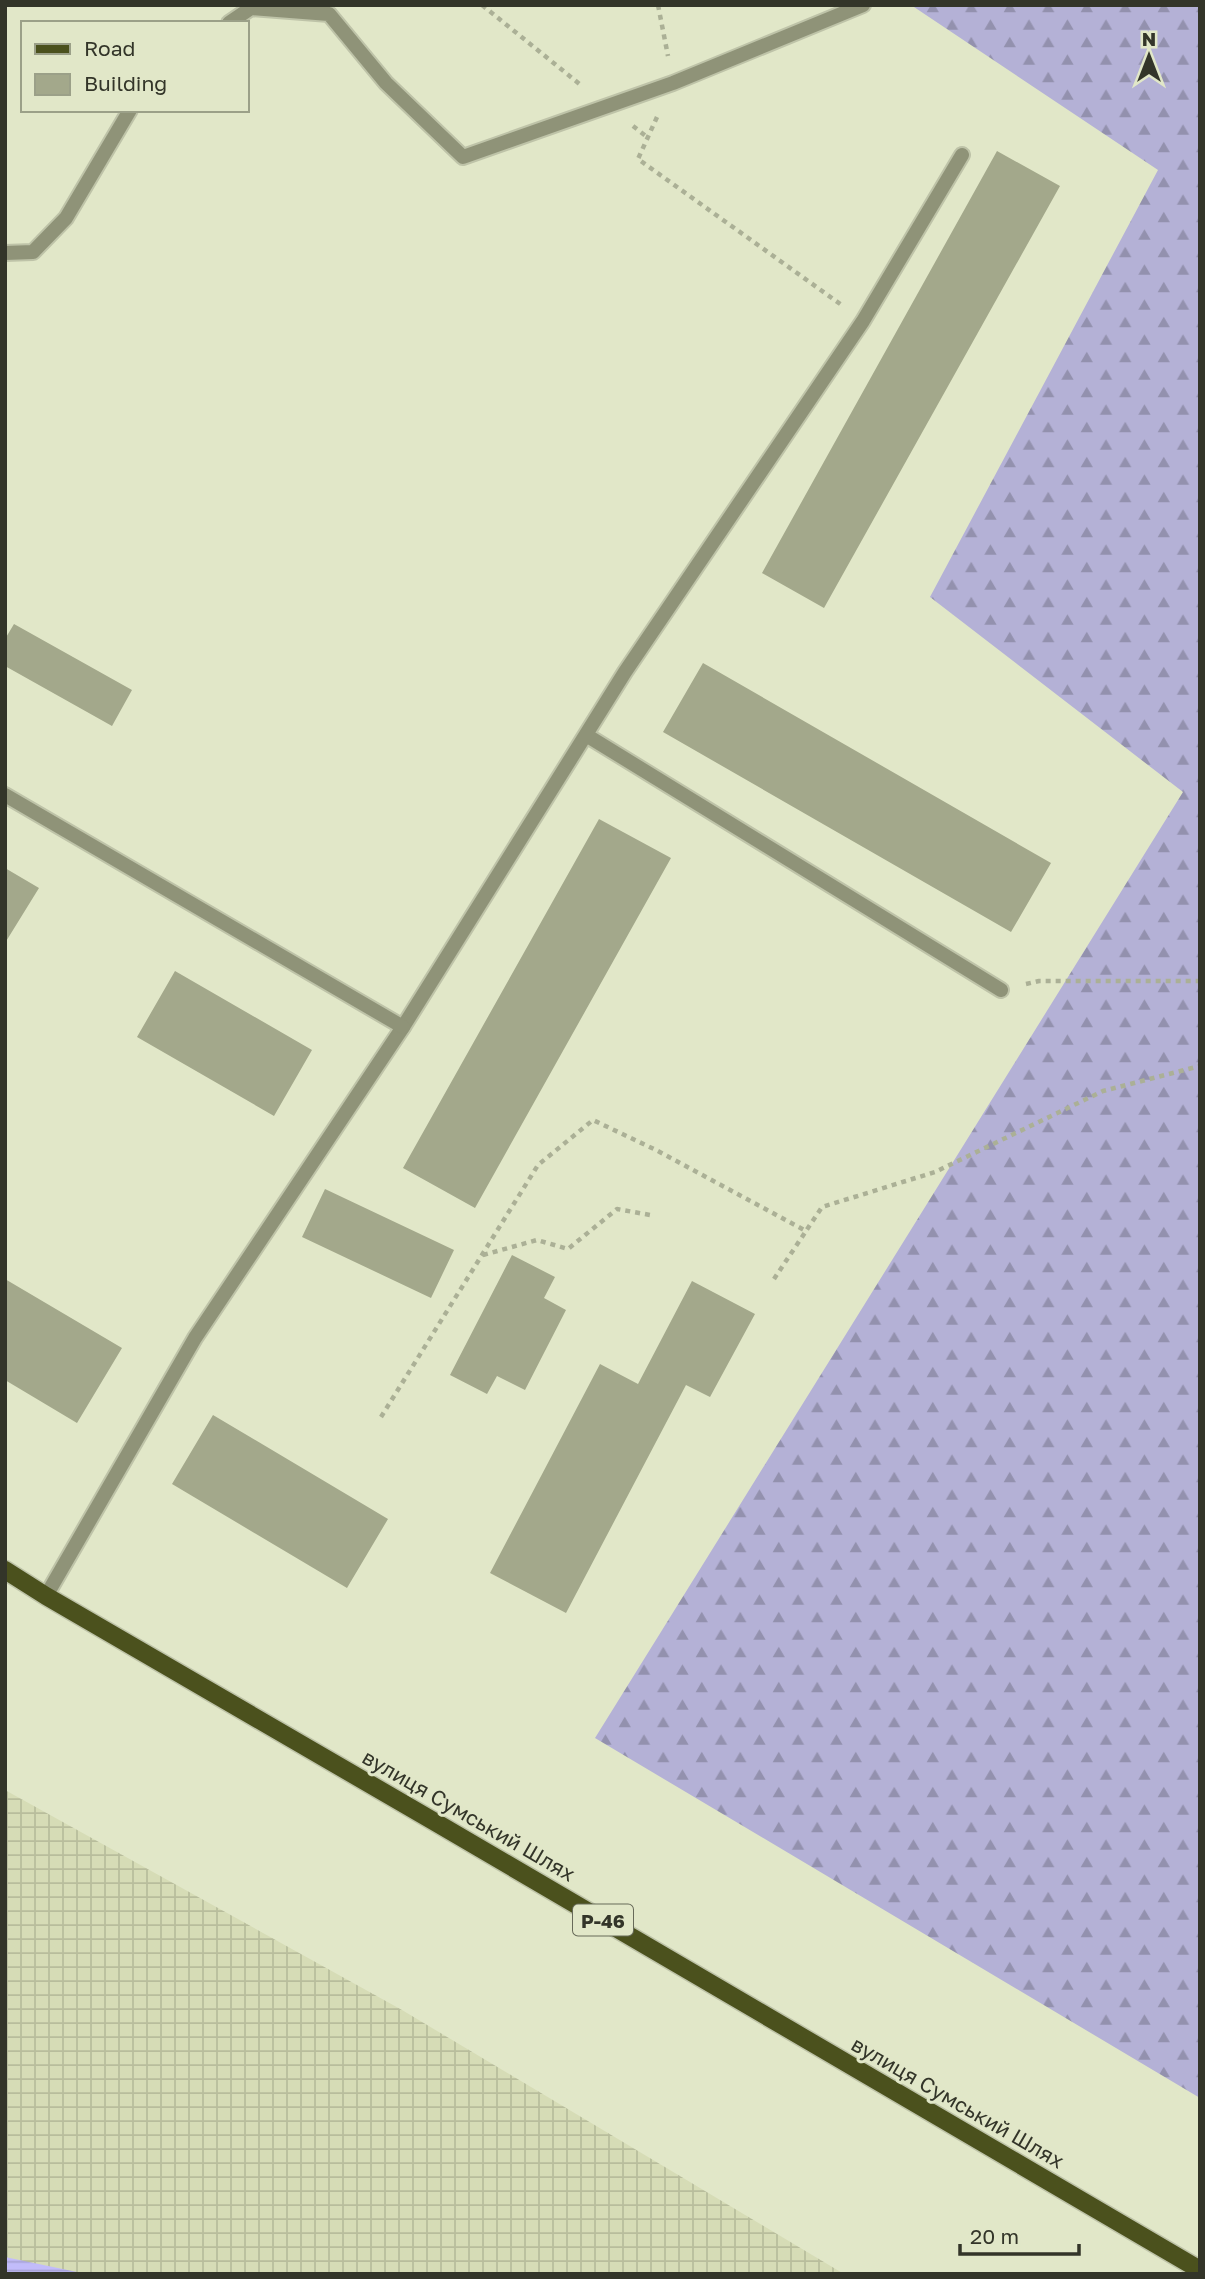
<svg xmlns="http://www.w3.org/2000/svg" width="1205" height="2279" font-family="'Golos Text',sans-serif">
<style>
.industrial{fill:url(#industrial-grid)}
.forest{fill:url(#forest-firs)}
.water{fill:url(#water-rules)}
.building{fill:#a3a88b}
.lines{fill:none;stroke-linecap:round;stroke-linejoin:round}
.service-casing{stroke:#bec3a8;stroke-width:18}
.minor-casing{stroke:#bec3a8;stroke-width:18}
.primary-casing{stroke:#bec3a8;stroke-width:21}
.path{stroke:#abb096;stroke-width:4.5;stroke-dasharray:5 5;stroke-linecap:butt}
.service{stroke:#8f9378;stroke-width:14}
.minor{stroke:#8f9378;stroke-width:14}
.primary{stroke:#4b511d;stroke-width:18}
.labels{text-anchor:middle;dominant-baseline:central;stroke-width:6;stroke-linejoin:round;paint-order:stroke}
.shield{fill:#e1e7c8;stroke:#676a59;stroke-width:2}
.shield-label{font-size:19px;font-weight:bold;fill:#333529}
.street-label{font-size:21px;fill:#333529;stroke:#e1e7c8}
</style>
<defs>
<pattern id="industrial-grid" width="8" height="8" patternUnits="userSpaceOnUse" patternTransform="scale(1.75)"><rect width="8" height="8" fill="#d6dcb6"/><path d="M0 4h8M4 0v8" fill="none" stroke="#b8bd9c"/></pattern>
<pattern id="forest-firs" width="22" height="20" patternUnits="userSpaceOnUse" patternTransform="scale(1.75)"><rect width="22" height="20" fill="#b4b1d6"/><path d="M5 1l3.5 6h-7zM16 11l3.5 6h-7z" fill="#9391ae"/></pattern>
<pattern id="water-rules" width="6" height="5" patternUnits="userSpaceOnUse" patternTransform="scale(1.75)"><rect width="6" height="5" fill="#c2bcfa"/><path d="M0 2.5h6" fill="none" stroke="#a7a2d6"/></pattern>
</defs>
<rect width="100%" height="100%" fill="#e1e7c8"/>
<path class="industrial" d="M5 1790 402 2010 844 2274H5Z"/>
<path class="forest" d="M911 5H1200V2098L595 1738 1183 792 930 597 1158 170Z"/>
<path class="water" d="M5 2257 77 2272 82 2274H5Z"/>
<path class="building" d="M997 151 1060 186 824 608 762 573Z
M14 624 132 690 112 726 5 666V639Z
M703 663 1051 863 1011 932 663 732Z
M599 819 671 858 475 1208 403 1168Z
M5 868 39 888 5 943Z
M175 971 312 1050 274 1116 137 1037Z
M325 1189 454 1250 431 1298 302 1237Z
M512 1255 555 1277 544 1298 566 1310 525 1390 497 1376 487 1394 450 1375Z
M5 1279 122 1348 77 1423 5 1380Z
M692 1281 755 1314 710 1397 686 1385 566 1613 490 1573 600 1364 638 1384Z
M213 1415 388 1519 347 1588 172 1484Z"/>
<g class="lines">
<g class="service-casing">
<path id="service" d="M586 735 1001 990
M46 1596 195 1338 403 1027 625 672 863 321 962 155"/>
</g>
<g class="minor-casing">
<path id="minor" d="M229 23 251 8 329 14 386 83 463 157 673 83 863 5
M5 253 33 252 66 218 130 110
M5 795 403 1027"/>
</g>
<g class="primary-casing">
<path id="primary" d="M5 1570 46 1596 435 1822 1200 2270"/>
</g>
<path class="path" d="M482 5 582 86
M658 5 668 56
M657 117 638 159 843 306
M633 126 647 137
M1026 984 1039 981H1200
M483 1255 537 1240 568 1249 617 1209 650 1215
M774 1279 806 1231
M381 1417 538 1165 593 1120 656 1150 806 1231 822 1207 935 1172 1103 1091 1200 1066"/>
<use href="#service" class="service"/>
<use href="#minor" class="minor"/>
<use href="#primary" class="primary"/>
</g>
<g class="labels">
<rect class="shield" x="573" y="1904.5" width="60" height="31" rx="5"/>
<g class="shield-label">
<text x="603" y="1920">Р-46</text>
</g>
<g class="street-label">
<text transform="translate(469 1815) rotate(30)">вулиця Сумський Шлях</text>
<text transform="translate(958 2102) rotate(30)">вулиця Сумський Шлях</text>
</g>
</g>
<rect width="1205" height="2279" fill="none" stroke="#333529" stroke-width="14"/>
<rect x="21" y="21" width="228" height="91" fill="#e1e7c8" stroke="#9ba088" stroke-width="2"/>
<rect x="35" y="44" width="35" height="10" fill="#4b511d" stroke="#9ba088" stroke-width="2"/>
<text x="84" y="56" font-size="21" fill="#333529">Road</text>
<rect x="35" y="74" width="35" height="21" fill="#a3a88b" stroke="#9ba088" stroke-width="2"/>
<text x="84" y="91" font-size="21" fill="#333529">Building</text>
<g transform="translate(1149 56)" stroke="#e1e7c8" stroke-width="5" paint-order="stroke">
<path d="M0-5L12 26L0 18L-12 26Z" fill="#333529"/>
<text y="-10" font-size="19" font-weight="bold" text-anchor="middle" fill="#333529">N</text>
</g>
<path d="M960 2244v10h119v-10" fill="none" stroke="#333529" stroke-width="3.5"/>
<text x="970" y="2244" font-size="21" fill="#333529" stroke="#e1e7c8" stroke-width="5" paint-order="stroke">20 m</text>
</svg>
